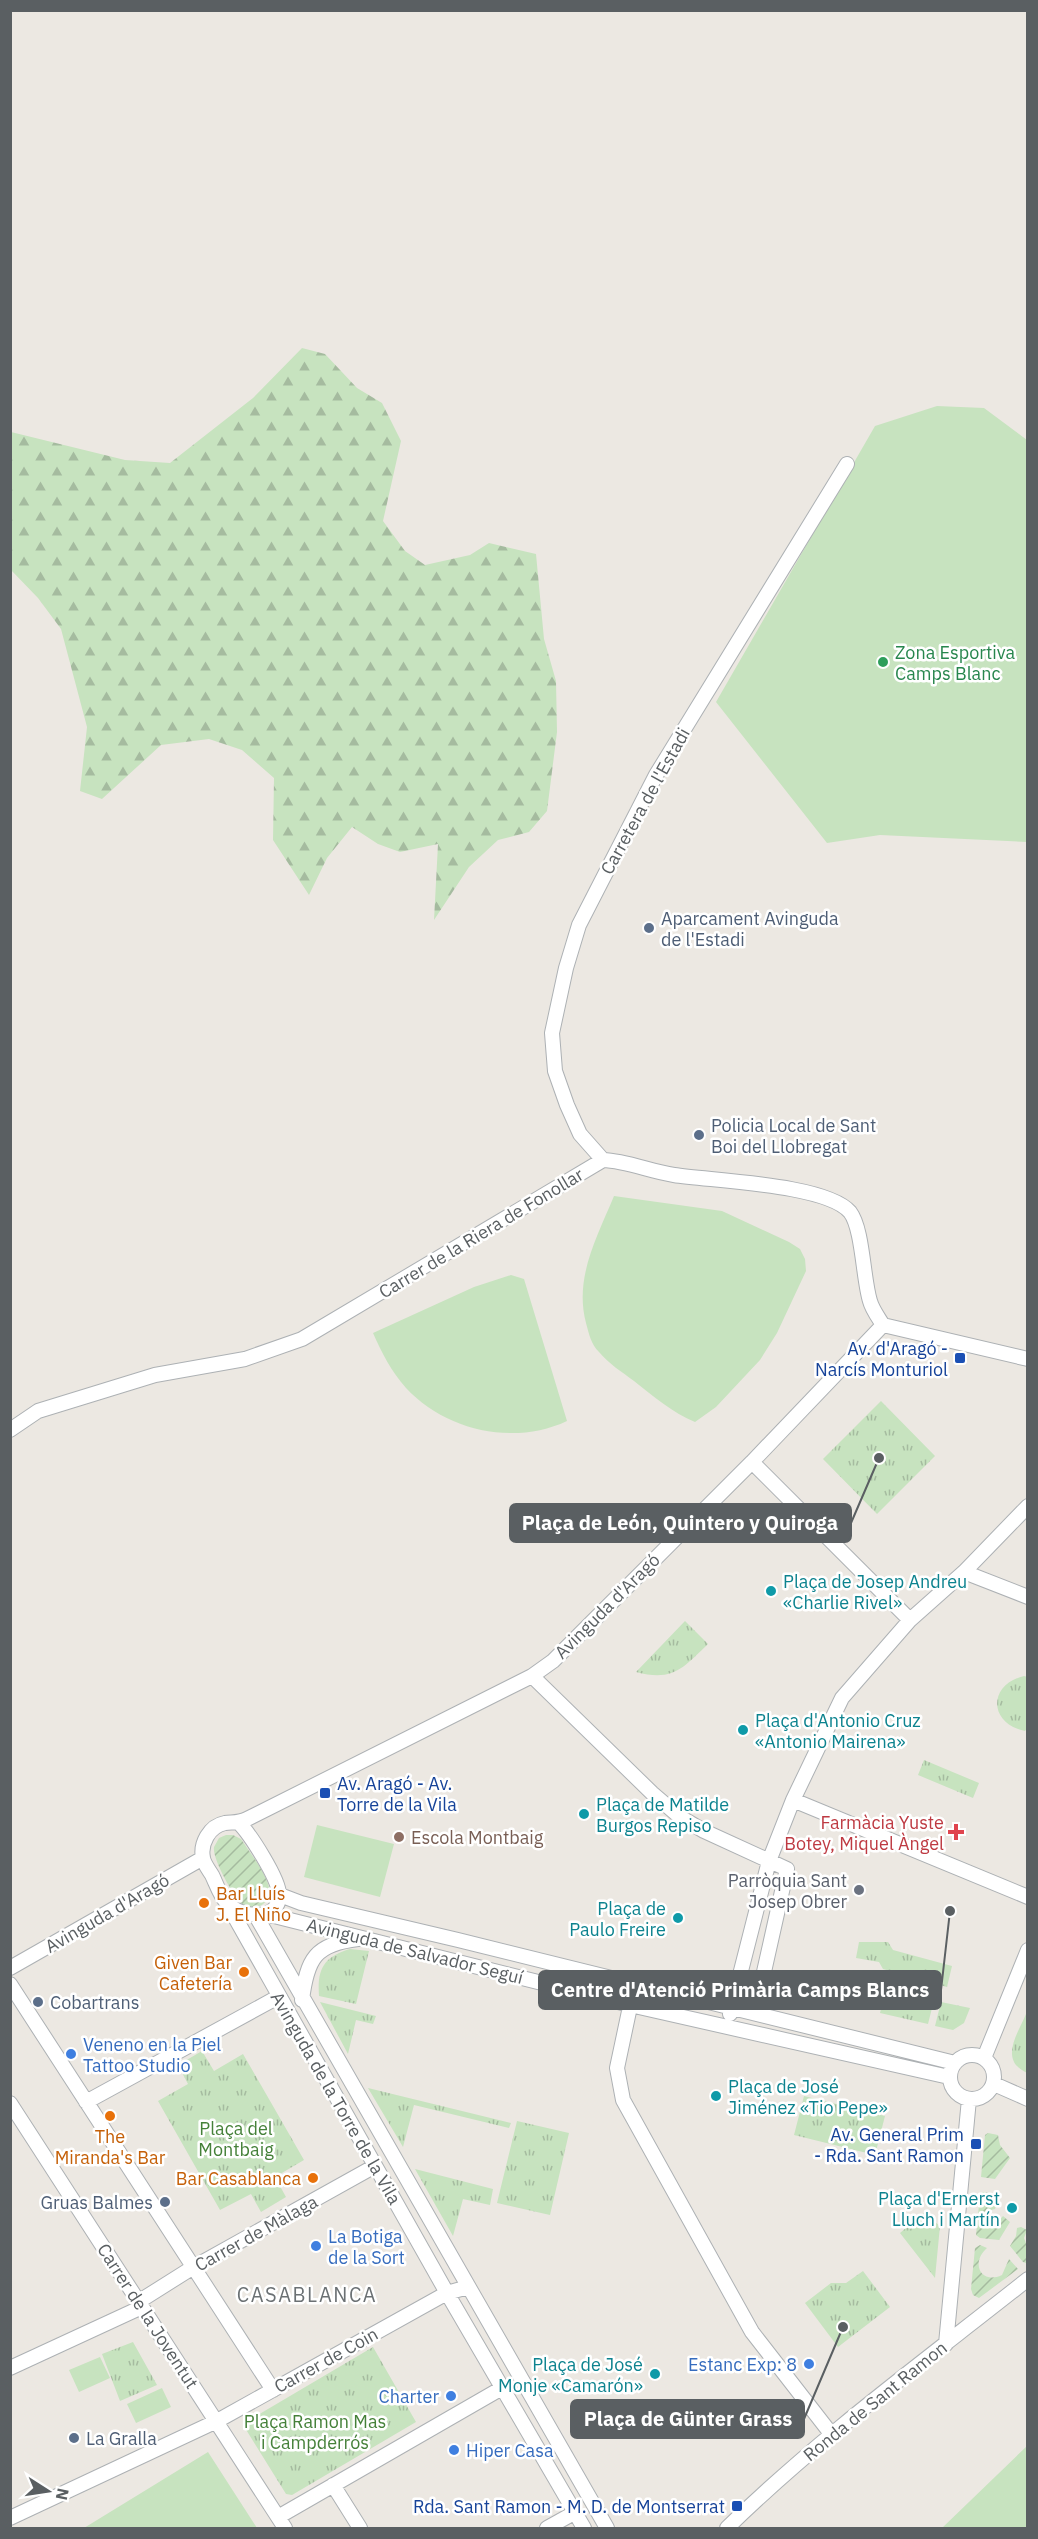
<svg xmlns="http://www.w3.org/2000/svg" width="1038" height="2539" font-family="'IBM Plex Sans',sans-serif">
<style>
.grass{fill:#c7e3bf}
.forest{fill:url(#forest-firs)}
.park{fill:url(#park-tufts)}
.garden{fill:url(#garden-furrows)}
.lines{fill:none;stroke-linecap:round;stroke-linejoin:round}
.street-casing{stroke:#adb1b4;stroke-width:16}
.street{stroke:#fff;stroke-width:14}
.leisure-dot{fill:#2e9e5b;stroke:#fff;stroke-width:2}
.service-dot{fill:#5c6f8a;stroke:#fff;stroke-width:2}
.transit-dot{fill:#1a4fb4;stroke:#fff;stroke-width:2}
.culture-dot{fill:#0f9aa8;stroke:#fff;stroke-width:2}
.health-dot{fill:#e0444e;stroke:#fff;stroke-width:2}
.education-dot{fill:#8d6e63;stroke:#fff;stroke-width:2}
.worship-dot{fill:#6b7280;stroke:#fff;stroke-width:2}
.food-dot{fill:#e8710a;stroke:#fff;stroke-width:2}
.shop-dot{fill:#3f7fe0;stroke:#fff;stroke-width:2}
.labels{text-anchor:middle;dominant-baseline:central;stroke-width:5;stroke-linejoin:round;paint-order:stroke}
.leisure-label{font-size:18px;fill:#27864d;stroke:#fff;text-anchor:start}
.street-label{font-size:18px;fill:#5a5f62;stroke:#fff}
.service-label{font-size:18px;fill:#4e5e75;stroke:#fff;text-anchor:start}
.transit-label{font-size:18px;fill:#164399;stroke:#fff;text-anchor:end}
.culture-label{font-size:18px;fill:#0d838f;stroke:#fff;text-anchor:start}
.health-label{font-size:18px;fill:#be3a42;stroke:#fff;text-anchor:end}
.education-label{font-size:18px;fill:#785e54;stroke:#fff;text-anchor:start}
.worship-label{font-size:18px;fill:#5b616d;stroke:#fff;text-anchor:end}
.food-label{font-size:18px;fill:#c56008;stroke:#fff;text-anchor:end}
.shop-label{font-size:18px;fill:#366cbe;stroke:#fff;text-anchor:start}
.park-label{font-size:18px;fill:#458139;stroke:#fff}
.neighbourhood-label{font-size:20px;letter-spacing:1.5px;fill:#6b7174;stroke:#fff}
.leader{fill:none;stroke:#5a5f62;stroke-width:2}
.callout-dot{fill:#5a5f62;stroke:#fff;stroke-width:2}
.callout{fill:#5a5f62;stroke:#5a5f62;stroke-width:2}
.callout-label{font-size:20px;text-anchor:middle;font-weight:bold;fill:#fff}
</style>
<defs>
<pattern id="forest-firs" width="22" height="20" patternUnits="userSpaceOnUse" patternTransform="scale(1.5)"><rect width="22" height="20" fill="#c7e3bf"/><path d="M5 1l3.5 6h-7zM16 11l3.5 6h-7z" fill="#a5bb9f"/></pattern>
<pattern id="park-tufts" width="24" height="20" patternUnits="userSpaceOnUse" patternTransform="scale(1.5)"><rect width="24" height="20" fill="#c7e3bf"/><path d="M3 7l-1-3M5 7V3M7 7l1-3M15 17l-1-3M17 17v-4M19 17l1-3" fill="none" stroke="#a5bb9f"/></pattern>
<pattern id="garden-furrows" width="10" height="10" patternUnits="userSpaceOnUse" patternTransform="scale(1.5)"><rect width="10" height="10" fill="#c7e3bf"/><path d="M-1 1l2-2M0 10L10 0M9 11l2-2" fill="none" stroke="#a5bb9f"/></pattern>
</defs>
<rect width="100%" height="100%" fill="#ece8e2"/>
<path class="grass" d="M937 406 984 408 1027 440V842L880 835 827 843 716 702 875 426Z
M614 1196 722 1211 789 1242 800 1249 805 1259 806 1271 777 1333 760 1360 716 1407 695 1422C673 1413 653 1396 634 1381 622 1372 609 1364 599 1352 591 1344 589 1334 586 1323 574 1278 597 1237 614 1196Z
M511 1275 524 1279 567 1421C514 1446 446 1431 406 1388 391 1371 382 1353 373 1333L474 1287Z
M317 1825 394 1844 380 1897 304 1877Z
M100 2357 110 2378 79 2392 69 2370Z
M162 2388 171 2407 136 2423 127 2404Z
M1027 2446V2528H942Z
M208 2452 257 2528H84Z"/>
<path class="forest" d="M302 348 325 354 357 388 382 403 401 441 383 521 405 551 425 565 470 555 489 543 536 554 544 639 556 681 557 732 547 811 529 832 498 840 469 867 434 920 438 844 400 852 378 844 352 827 327 858 309 895 273 840 274 778 242 750 209 739 161 745 102 799 80 791 87 727 61 629 38 598 11 570V432L125 460 170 463 253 398Z"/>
<path class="park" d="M881 1401 935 1456 877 1514 823 1459Z
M685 1621 708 1644C683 1668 673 1682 636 1672Z
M1024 1676 1028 1677V1727L1025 1731C989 1724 987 1685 1024 1676Z
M924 1760 979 1783 973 1798 918 1775Z
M859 1942H888L893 1950 952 1966 947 1987 883 1969 879 1962 856 1958Z
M350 1949 369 1951 356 2004 319 1996C317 1968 324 1957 350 1949Z
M886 1989 934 2000 928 2024 880 2013Z
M320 2002 376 2016 373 2024 356 2020 348 2054Z
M941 2002 970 2008 964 2023 953 2030 935 2026Z
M1026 2014H1028L1027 2073C999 2060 1017 2035 1026 2014Z
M202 2051 214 2071 243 2054 304 2160 275 2177 286 2197 261 2212 251 2194 220 2210 158 2101 188 2084 178 2065Z
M368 2088 511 2123 509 2128 414 2105 403 2147Z
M804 2096 885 2116 875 2155 794 2135Z
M517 2121 569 2133 550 2215 497 2203Z
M415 2169 493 2189 490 2205 463 2199 453 2236Z
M924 2213 940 2226 935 2278 900 2233Z
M863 2271 890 2307 838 2347 805 2303 831 2283H846Z
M133 2342 157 2385 120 2401 102 2354Z
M373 2347 416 2422 292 2495 286 2494 245 2428 246 2422Z"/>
<path class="garden" d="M226 1835H233L241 1839C250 1853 265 1871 269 1887 273 1903 254 1914 242 1904 233 1896 212 1858 214 1847L219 1838Z
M988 2133 998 2135 1000 2145 1010 2158 995 2179 981 2177 985 2135Z
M983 2192 994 2194 997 2204 995 2209 987 2211 983 2215 986 2224 995 2225 1003 2216 1010 2222 999 2240 980 2238 976 2235 980 2195Z
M1021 2227 1027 2230 1024 2238 1027 2246 1026 2263 1023 2262 1010 2246 1016 2236 1017 2228Z
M980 2245 987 2248C970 2263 981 2285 1002 2275L1009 2259 1018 2269 979 2298 973 2295 971 2289 975 2248Z"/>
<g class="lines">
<g class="street-casing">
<path id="street" d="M603 1160 580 1134 567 1105 555 1071 552 1033 566 968 579 925 656 775 847 464
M883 1325 1028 1359
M10 1430 38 1411 155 1375 245 1359 302 1339 603 1160C627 1161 649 1171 674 1175 712 1181 826 1184 850 1212 863 1229 863 1279 870 1301 872 1309 878 1317 883 1325
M752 1462 910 1620
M964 1572 1028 1597
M532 1676 652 1793 680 1817 704 1831 787 1869 755 2012
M793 1800 1028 1897
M239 1823C250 1834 279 1879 279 1894 280 1923 241 1918 227 1903 220 1896 216 1883 212 1875 209 1870 204 1864 203 1858 200 1844 209 1826 225 1823 233 1822 239 1823 247 1819L532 1676 553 1661 752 1462 883 1325
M280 1895 301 1903 458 1940 955 2063
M228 1905 447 2293 584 2528
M266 1914 630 2005 949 2077
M256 1916 607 2528
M10 1968 203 1858
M635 1983 617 2068 623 2100 752 2332 832 2435
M10 1984 273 2390
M302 2000C307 1959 315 1944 358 1939
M730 2014 769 1861 793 1800 842 1698 910 1620 964 1572 1028 1506
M950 2077a22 22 0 1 1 44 0a22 22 0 1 1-44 0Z
M984 2058 1028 1950
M994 2084 1028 2099
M86 2102 278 1997
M10 2103 285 2528
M138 2302 192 2268 375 2166
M946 2344 969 2099
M10 2368 142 2307
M333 2485 360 2528
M278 2517 502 2388
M10 2518 217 2421 447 2293 468 2287
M547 2528 574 2513
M727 2528C820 2437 926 2360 1028 2279"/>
</g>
<use href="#street" class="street"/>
</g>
<circle class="leisure-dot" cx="883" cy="662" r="6"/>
<g class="service-dot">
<circle cx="649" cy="928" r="6"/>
<circle cx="699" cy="1135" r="6"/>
<circle cx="38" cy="2002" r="6"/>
<circle cx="165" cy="2202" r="6"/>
<circle cx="74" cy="2438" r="6"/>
</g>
<g class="transit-dot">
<rect x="954" y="1352" width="12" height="12" rx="3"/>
<rect x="319" y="1787" width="12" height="12" rx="3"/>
<rect x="970" y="2138" width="12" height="12" rx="3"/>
<rect x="731" y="2500" width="12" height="12" rx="3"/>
</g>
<g class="culture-dot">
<circle cx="771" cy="1591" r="6"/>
<circle cx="743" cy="1730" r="6"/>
<circle cx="584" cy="1814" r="6"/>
<circle cx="678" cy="1918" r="6"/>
<circle cx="716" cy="2096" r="6"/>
<circle cx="1012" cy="2208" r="6"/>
<circle cx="655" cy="2374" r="6"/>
</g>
<path class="health-dot" d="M953 1823h6v6h6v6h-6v6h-6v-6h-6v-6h6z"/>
<circle class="education-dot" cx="399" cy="1837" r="6"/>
<circle class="worship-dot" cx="859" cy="1890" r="6"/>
<g class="food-dot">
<circle cx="204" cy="1903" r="6"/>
<circle cx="244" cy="1972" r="6"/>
<circle cx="110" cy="2116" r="6"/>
<circle cx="313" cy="2178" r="6"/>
</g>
<g class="shop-dot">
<circle cx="71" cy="2054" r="6"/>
<circle cx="316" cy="2246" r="6"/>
<circle cx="809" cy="2364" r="6"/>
<circle cx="451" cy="2396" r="6"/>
<circle cx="454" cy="2450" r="6"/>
</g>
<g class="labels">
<g class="leisure-label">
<text x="895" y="652">Zona Esportiva<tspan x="895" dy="21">Camps Blanc</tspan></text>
</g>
<g class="street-label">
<text transform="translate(645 801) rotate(-61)">Carretera de l'Estadi</text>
<text transform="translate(481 1233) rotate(-31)">Carrer de la Riera de Fonollar</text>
<text transform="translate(607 1606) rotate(-45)">Avinguda d'Aragó</text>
<text transform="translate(107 1913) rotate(-30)">Avinguda d'Aragó</text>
<text transform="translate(415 1951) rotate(14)">Avinguda de Salvador Seguí</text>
<text transform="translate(336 2098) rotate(60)">Avinguda de la Torre de la Vila</text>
<text transform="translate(256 2233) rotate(-29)">Carrer de Màlaga</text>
<text transform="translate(148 2316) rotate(57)">Carrer de la Joventut</text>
<text transform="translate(326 2360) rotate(-29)">Carrer de Coin</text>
<text transform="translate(875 2401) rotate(-39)">Ronda de Sant Ramon</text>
</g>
<g class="service-label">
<text x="661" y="918">Aparcament Avinguda<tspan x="661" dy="21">de l'Estadi</tspan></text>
<text x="711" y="1125">Policia Local de Sant<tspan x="711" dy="21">Boi del Llobregat</tspan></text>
<text x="50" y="2002">Cobartrans</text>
<text x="153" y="2202" text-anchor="end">Gruas Balmes</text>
<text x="86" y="2438">La Gralla</text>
</g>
<g class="transit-label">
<text x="948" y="1348">Av. d'Aragó -<tspan x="948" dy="21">Narcís Monturiol</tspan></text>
<text x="337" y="1783" text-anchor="start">Av. Aragó - Av.<tspan x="337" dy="21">Torre de la Vila</tspan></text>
<text x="964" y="2134">Av. General Prim<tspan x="964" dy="21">- Rda. Sant Ramon</tspan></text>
<text x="725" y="2506">Rda. Sant Ramon - M. D. de Montserrat</text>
</g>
<g class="culture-label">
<text x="783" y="1581">Plaça de Josep Andreu<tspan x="783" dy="21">«Charlie Rivel»</tspan></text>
<text x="755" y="1720">Plaça d'Antonio Cruz<tspan x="755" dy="21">«Antonio Mairena»</tspan></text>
<text x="596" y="1804">Plaça de Matilde<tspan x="596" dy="21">Burgos Repiso</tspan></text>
<text x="666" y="1908" text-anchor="end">Plaça de<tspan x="666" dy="21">Paulo Freire</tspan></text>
<text x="728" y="2086">Plaça de José<tspan x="728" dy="21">Jiménez «Tio Pepe»</tspan></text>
<text x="1000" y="2198" text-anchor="end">Plaça d'Ernerst<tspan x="1000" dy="21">Lluch i Martín</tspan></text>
<text x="643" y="2364" text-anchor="end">Plaça de José<tspan x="643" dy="21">Monje «Camarón»</tspan></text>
</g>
<g class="health-label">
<text x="944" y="1822">Farmàcia Yuste<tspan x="944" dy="21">Botey, Miquel Àngel</tspan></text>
</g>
<g class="education-label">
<text x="411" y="1837">Escola Montbaig</text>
</g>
<g class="worship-label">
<text x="847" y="1880">Parròquia Sant<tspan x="847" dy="21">Josep Obrer</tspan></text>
</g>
<g class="food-label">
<text x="216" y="1893" text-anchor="start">Bar Lluís<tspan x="216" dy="21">J. El Niño</tspan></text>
<text x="232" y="1962">Given Bar<tspan x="232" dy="21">Cafetería</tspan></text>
<text x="110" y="2136" text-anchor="middle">The<tspan x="110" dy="21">Miranda's Bar</tspan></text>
<text x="301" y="2178">Bar Casablanca</text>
</g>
<g class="shop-label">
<text x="83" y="2044">Veneno en la Piel<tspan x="83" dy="21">Tattoo Studio</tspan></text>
<text x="328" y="2236">La Botiga<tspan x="328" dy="21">de la Sort</tspan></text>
<text x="797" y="2364" text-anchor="end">Estanc Exp: 8</text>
<text x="439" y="2396" text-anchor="end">Charter</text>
<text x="466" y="2450">Hiper Casa</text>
</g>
<g class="park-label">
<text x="236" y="2128">Plaça del<tspan x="236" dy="21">Montbaig</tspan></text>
<text x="315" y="2421">Plaça Ramon Mas<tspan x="315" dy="21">i Campderrós</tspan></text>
</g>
<g class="neighbourhood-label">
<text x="307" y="2294">CASABLANCA</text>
</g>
</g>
<path class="leader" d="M879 1458L851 1523M950 1911L941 1990M843 2327L804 2419"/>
<g class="callout-dot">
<circle cx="879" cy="1458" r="6"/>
<circle cx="950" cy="1911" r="6"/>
<circle cx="843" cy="2327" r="6"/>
</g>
<g class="callout">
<rect x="510" y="1504" width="341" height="38" rx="6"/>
<rect x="539" y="1971" width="402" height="38" rx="6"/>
<rect x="571" y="2400" width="233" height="38" rx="6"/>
</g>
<g class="callout-label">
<text x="680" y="1530">Plaça de León, Quintero y Quiroga</text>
<text x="740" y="1997">Centre d'Atenció Primària Camps Blancs</text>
<text x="688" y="2426">Plaça de Günter Grass</text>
</g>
<rect width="1038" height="2539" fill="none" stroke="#5a5f62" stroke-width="24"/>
<g transform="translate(48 2491) rotate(102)" stroke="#ffffff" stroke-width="4.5" paint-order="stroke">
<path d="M0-4.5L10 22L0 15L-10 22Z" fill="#5a5f62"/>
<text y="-9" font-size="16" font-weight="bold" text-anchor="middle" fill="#5a5f62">N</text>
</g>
</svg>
